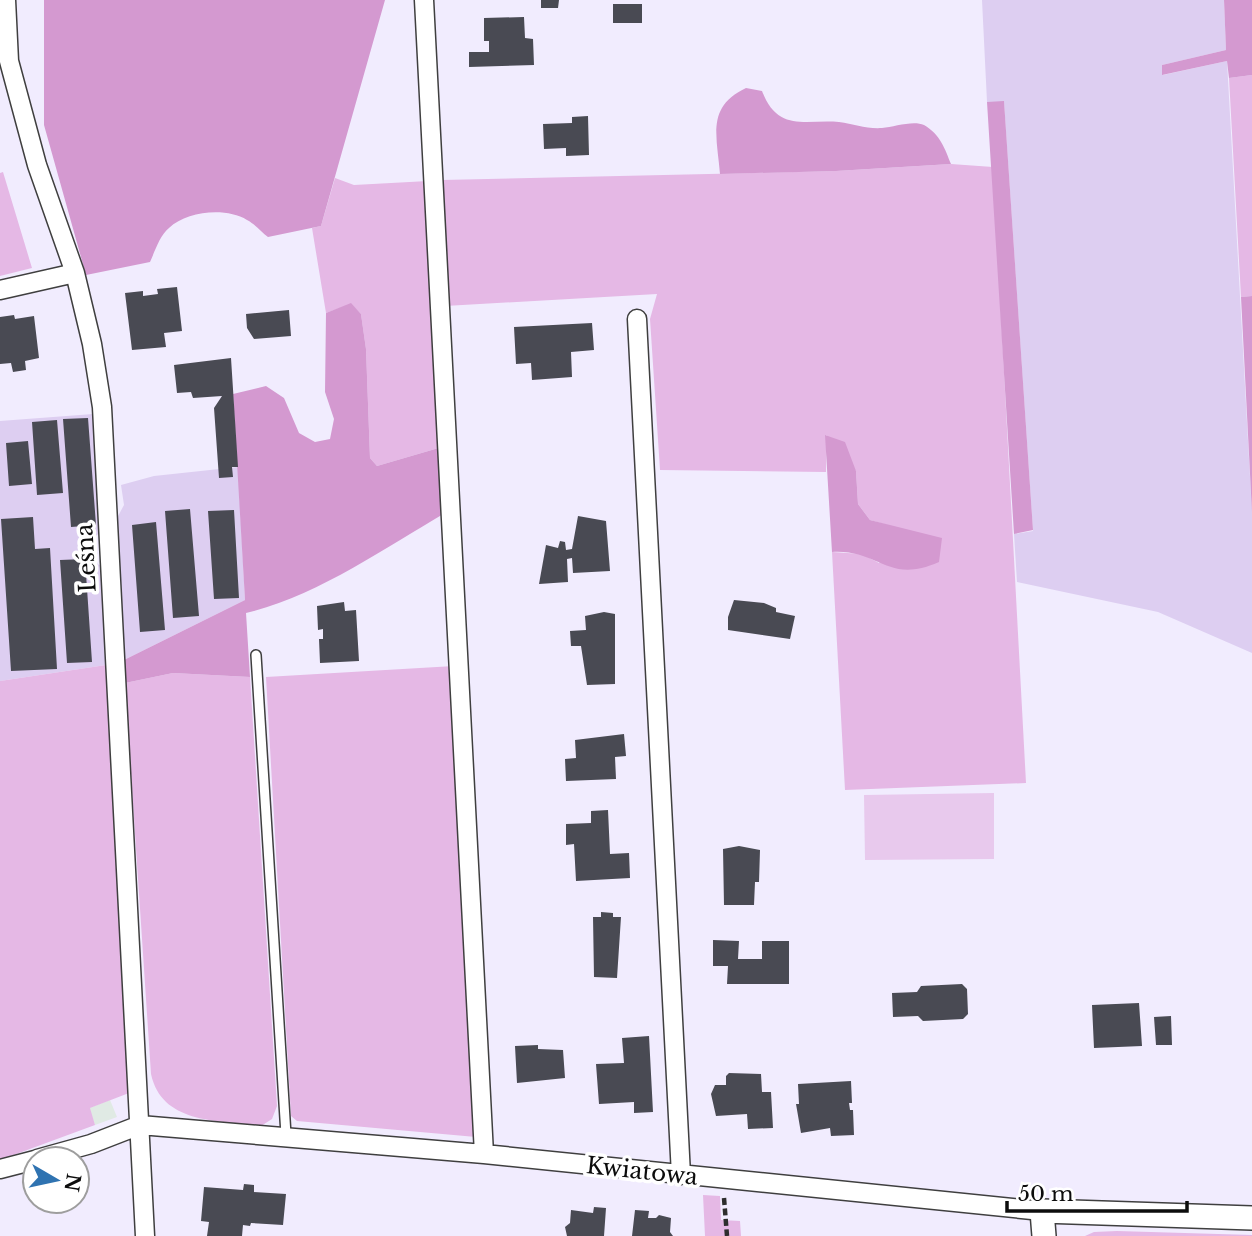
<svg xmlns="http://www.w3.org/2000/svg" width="1252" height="1236" font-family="'Libre Baskerville',serif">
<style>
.industrial{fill:#e0eae4}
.farmland{fill:#ddcef1}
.green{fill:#e5b8e5}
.forest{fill:#d499d0}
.pitch{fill:#e8c9ed}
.building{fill:#494a53}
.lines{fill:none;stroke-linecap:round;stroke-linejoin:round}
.service-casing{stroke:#3f3f3f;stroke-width:12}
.minor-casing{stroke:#3f3f3f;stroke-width:21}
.tertiary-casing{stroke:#3f3f3f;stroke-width:26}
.path{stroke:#2e2e2e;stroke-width:4.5;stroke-dasharray:7 3.5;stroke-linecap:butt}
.service{stroke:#fff;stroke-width:9}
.minor{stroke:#fff;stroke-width:18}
.tertiary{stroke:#fff;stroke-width:23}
.labels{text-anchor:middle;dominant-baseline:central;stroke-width:7;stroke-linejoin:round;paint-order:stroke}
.street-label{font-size:23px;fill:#0c0c0c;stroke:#fff}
</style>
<rect width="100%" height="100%" fill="#f1ecfe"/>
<path class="industrial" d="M110 1100 117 1117 95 1125 89 1108Z"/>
<path class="farmland" d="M982 0H1224L1226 50 1162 65 1163 75 1227 61 1252 513V653L1158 612 1017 582 1014 534 1033 531 1004 102H987Z
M93 414 100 532 93 539V561L101 566 106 665 0 681V421Z
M238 467 245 600 124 660 117 518 124 505 121 485 154 476Z"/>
<path class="green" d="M1252 75V296L1241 297 1229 78Z
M951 164 993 167 1026 783 845 790 832 552 862 554 879 563 898 528 870 520 858 504 856 471 826 435V472L660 470 650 319 657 294 445 306 442 180 836 171Z
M3 172 32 268 0 276V173Z
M335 178 354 185 428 181 442 447 377 466 370 458 366 349 361 314 351 304 326 313 312 228 321 226Z
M106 665 129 1093 90 1108 95 1125 0 1160V681Z
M454 666 476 1137 297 1121 291 1116 266 677Z
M173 673 250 677 277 1106 272 1119 261 1126C220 1120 162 1125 151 1074L125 683Z
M703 1195 720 1196 721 1220 740 1221 741 1236H705Z
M1117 1231 1252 1235V1236H1085L1094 1232Z"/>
<path class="forest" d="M44 0H385L321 226 268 237C261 232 255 224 247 220 226 207 187 211 169 228 160 235 155 251 150 262L86 275 44 125Z
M1224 0H1252V75L1229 78 1227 61 1162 75V65L1226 50Z
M746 88 762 91C778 133 806 119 839 122 854 124 866 129 882 128 894 127 913 120 924 125 940 134 945 149 951 164L836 171 720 174C717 136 706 107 746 88Z
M1004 101 1033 530 1014 534 987 102Z
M1252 296V513L1241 297Z
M351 303 361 314 366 349 370 458 377 466 442 447 445 513C385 548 315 597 246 613L250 677 173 673 125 683 124 660 245 600 233 394 266 386 284 398 299 433 315 442 330 439 334 419 325 392 326 313Z
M825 435 845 442 856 471 858 504 870 520 942 538 939 562C887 585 880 549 832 552Z"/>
<path class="pitch" d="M994 793V859L865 860 864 795Z"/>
<path class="building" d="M541 0H559L558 8H541Z
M613 4H642V23H613Z
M524 17 525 38 533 39 534 65 469 67V52H489V41H484V18Z
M588 116 589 155 566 156V148L544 149 543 124 572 123V117Z
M177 287 182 331 164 333 166 347 132 350 125 293 143 291V296L158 294 157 289Z
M289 310 291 336 254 339 247 328 246 314Z
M14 315 15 319 34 316 39 358 25 361 26 370 13 372 11 363 0 364V317Z
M592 323 594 350 571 352 572 377 532 380 531 363 516 364 514 327Z
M231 358 238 467H232L233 477 219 478 214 408 222 396 193 398 191 392 177 393 174 365Z
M88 418 96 525 71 527 63 419Z
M57 420 63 493 37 495 32 422Z
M28 441 32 484 9 486 6 443Z
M190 509 199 616 173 618 165 511Z
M234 510 239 598 214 599 208 511Z
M578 516 606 521 610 571 573 573 572 558 567 559 568 582 539 584 546 545 558 548 560 541 565 542 566 550 572 549Z
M33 517 35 549 50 548 57 669 11 671 1 519Z
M156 522 165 630 140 632 132 525Z
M85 559 92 662 67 663 60 560Z
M734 600 764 603 776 608V612L795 616 790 639 728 630V617Z
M344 602 345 611 356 610 359 661 320 663 319 639H323V629L318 630 317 606Z
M604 612 615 614V684L587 685 581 646H571L570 631 586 630 585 616Z
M624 734 626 756 615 757 616 779 566 781 565 759 576 758 575 740Z
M608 810 610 854 629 853 630 878 576 881 574 844 566 845V824L591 823V811Z
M739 846 760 850 759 882H755L754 905H724L723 849Z
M601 912 613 913V917H621L617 978 594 977 593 917H601Z
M713 940 739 941 738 959H762V941H789V984H727L728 966H713Z
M962 984 967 989 968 1014 963 1019 923 1021 918 1016 893 1017 892 993 917 992 921 986Z
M1139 1003 1142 1046 1094 1048 1092 1005Z
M1171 1016 1172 1045H1156L1154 1017Z
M649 1036 653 1112 634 1113V1102L599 1104 596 1064 624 1063 622 1038Z
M538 1045V1049L563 1050 565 1078 517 1083 515 1046Z
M729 1073 761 1074 762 1092H771L773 1128 748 1129 747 1114 716 1116 711 1094 715 1085H726V1076Z
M851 1081 852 1103H849L850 1110H853L854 1135 831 1136 830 1128 801 1133 796 1104H799L798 1084Z
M244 1184 254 1185V1192L286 1194 283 1225 251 1223 250 1226 243 1225 242 1236H207L209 1222 201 1221 204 1187 243 1190Z
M594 1207 606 1208 604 1236H567L565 1227 570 1223 571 1210 593 1213Z
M635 1210 649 1211 648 1218H656L659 1215 671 1218 670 1232 673 1236H632Z"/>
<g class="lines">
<g class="service-casing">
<path id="service" d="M256 655 286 1135"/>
</g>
<g class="minor-casing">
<path id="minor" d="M6 0 9 61 37 165 75 273 92 344 102 407 145 1236
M424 0 484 1154
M0 290 75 273
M637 319 681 1175
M37 1159 91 1144 140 1125 484 1154 1042 1211
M0 1169 35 1160"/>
</g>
<g class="tertiary-casing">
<path id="tertiary" d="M1044 1236 1042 1211 1252 1218"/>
</g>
<path class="path" d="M724 1198 727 1236"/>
<use href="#service" class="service"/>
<use href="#minor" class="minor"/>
<use href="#tertiary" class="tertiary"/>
</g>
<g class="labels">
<g class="street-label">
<text transform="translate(86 558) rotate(-93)">Leśna</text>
<text transform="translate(642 1171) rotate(6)">Kwiatowa</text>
</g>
</g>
<g transform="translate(56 1180) rotate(99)"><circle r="33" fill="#ffffff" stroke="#9e9e9e" stroke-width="2"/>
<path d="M0-5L12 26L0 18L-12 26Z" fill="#2f73b1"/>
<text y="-10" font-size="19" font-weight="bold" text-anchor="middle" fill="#0c0c0c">N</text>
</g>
<path d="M1007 1201v10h180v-10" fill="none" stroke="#0c0c0c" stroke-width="3.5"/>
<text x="1018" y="1201" font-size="21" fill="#0c0c0c" stroke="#ffffff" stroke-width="5" paint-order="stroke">50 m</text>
</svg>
